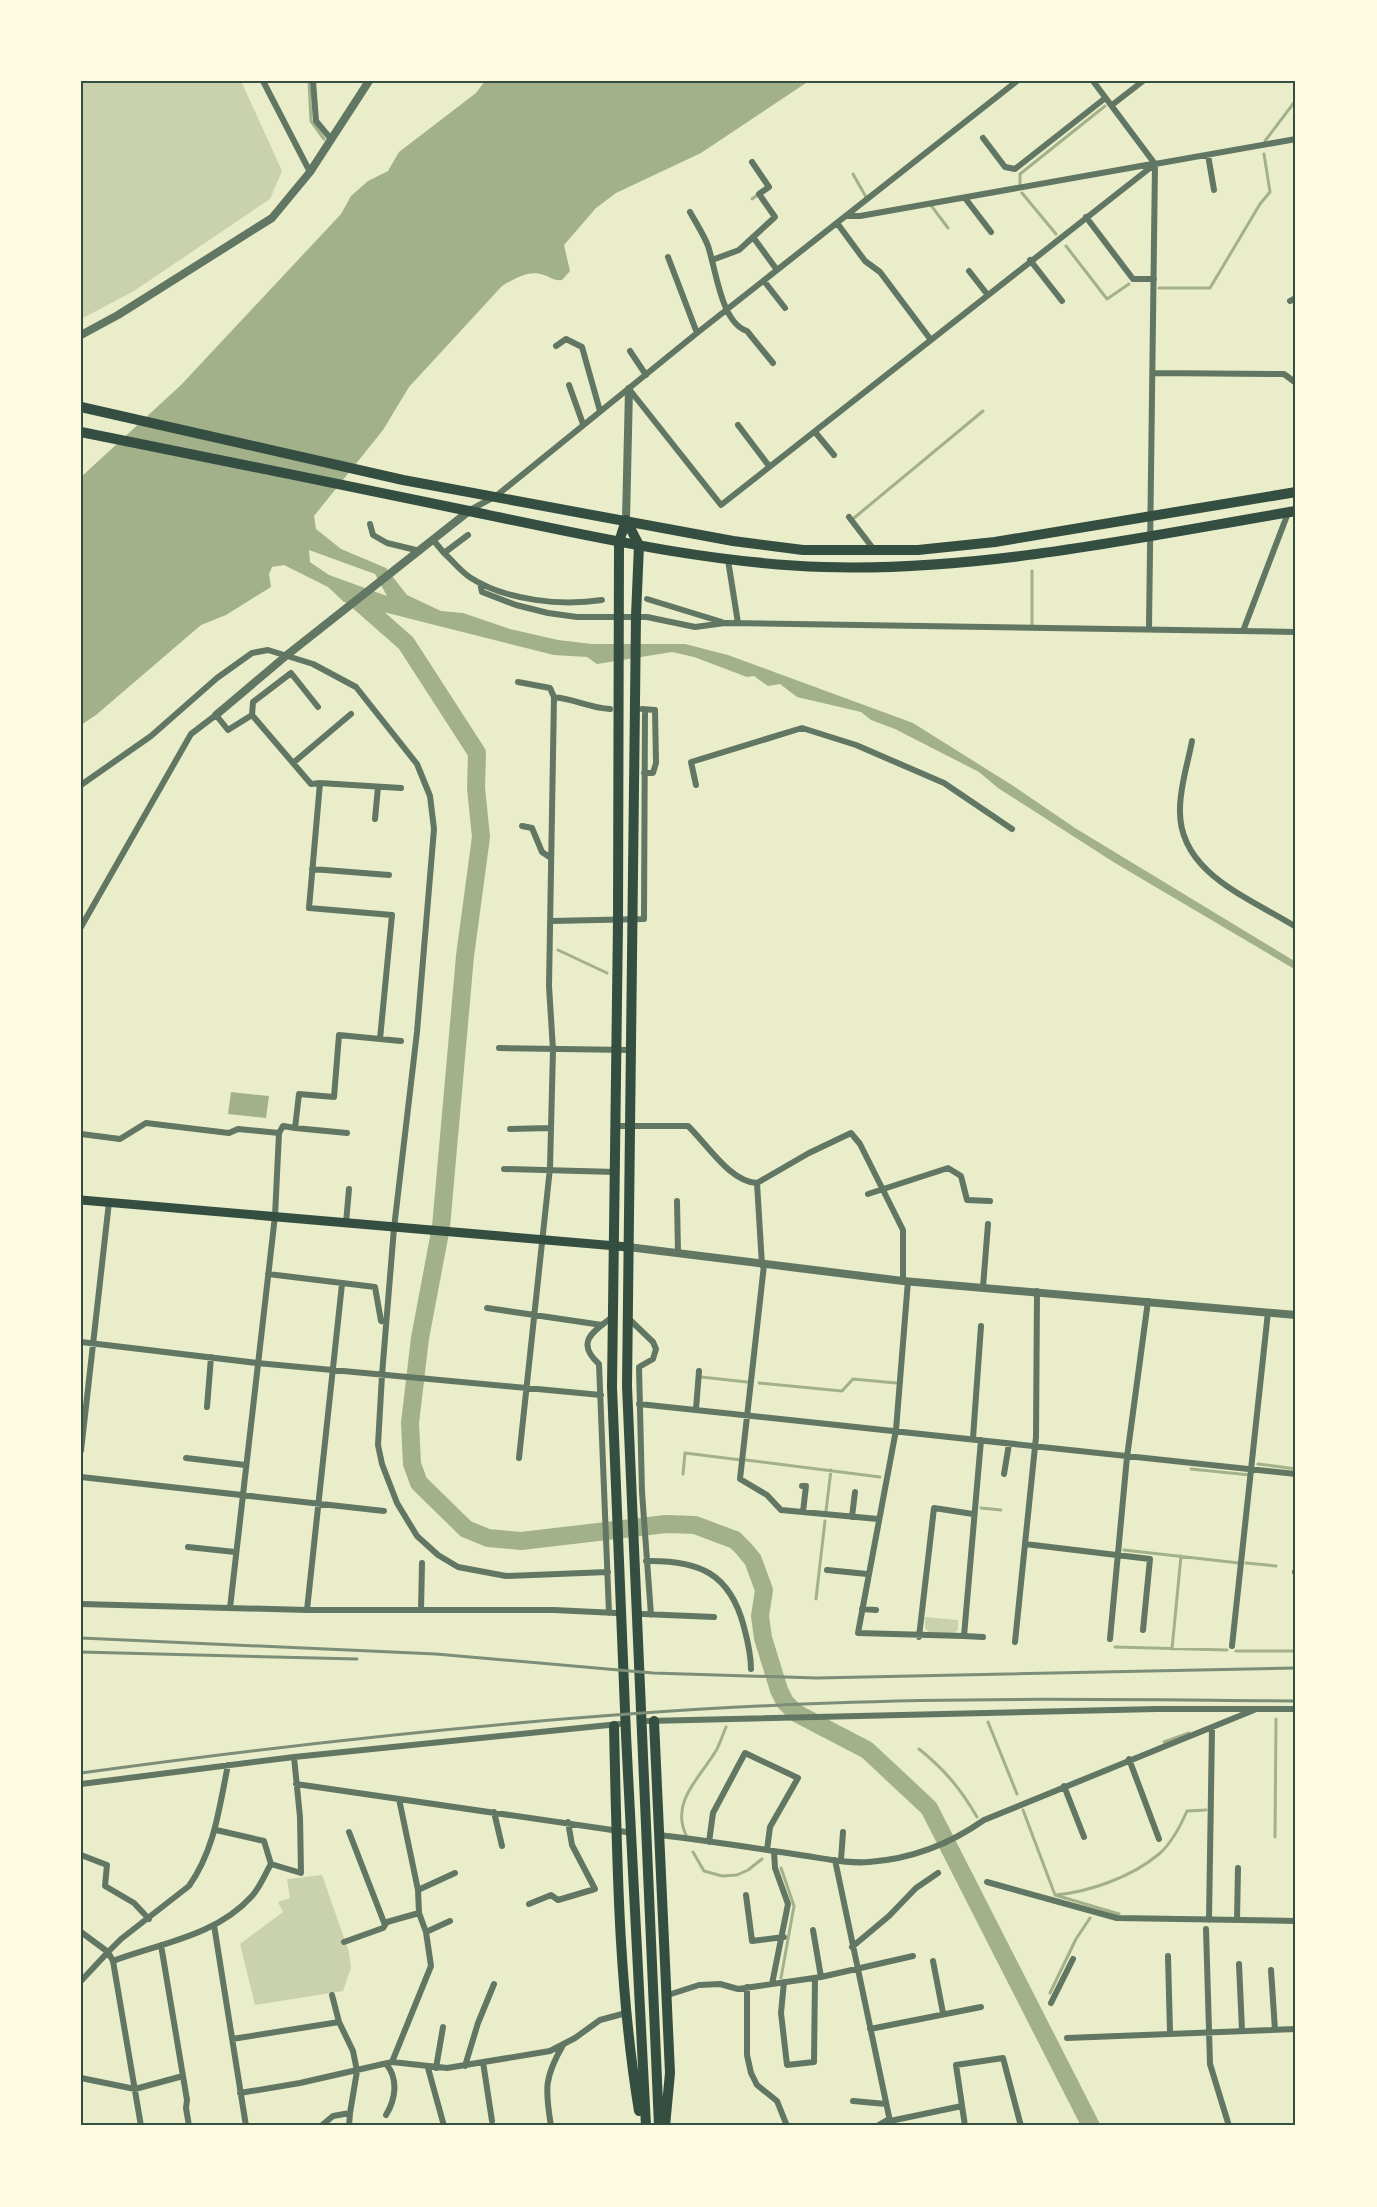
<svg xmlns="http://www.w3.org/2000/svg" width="1377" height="2207" font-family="'Fira Sans',sans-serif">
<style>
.green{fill:#cad2ad}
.water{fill:#a3b18a;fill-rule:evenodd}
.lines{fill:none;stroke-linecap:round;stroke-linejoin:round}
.stream{stroke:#a3b18a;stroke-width:3}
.river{stroke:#a3b18a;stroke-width:18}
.minor{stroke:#617663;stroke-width:6}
.tertiary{stroke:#617663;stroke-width:8}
.secondary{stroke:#344e41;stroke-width:9}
.trunk{stroke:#344e41;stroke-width:10}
.rail{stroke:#7c8e77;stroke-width:3}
.neatline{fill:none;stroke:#344e41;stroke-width:2}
</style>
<rect width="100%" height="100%" fill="#e9edc9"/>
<path class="green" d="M81 81H241L282 171 270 199 134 291 81 319Z
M925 1617 958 1620V1630L953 1633H929L925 1628Z
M322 1875 349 1952 351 1968 343 1991 255 2005 240 1944 283 1912 278 1902 290 1898 287 1879Z"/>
<path class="water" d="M485 81H809L701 153 616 193 596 208 564 245 570 271 562 280C553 281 551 277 544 275 529 269 514 279 502 286L409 387 383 430 314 516 316 529 341 549 386 568 407 595 441 611 463 613 510 629 558 640 592 644H685L728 655 913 723 1015 787 1075 828 1296 962V970L1115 863 998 788 979 772 895 729 871 720 861 712 797 697 780 684 768 686 754 676 747 677 694 657 672 652 597 664 587 657 554 655 344 602 328 587 284 565 272 567 269 574 271 587 226 615 201 625 96 715 81 725V477L181 385 341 214 351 196 368 181 388 171 399 152 476 93ZM309 550 375 574 387 596 329 575 310 562Z
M231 1092 269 1096 266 1118 228 1114Z"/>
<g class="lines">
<path class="stream" d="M309 81 311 121 324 139
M1265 141 1296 100
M853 174 866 197
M1020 185V174L1105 106
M1022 193 1056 234
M752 199 759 194
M930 204 948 228
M1066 246 1107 299 1129 284
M1159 288H1210L1260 204 1270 192 1264 154
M854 518 983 411
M1032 626V571
M558 950 607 973
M701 1377 747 1382
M759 1383 842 1391 853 1379 896 1383
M746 1460 880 1477
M1258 1464 1296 1469
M1191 1469 1250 1475
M683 1474 685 1453 741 1460
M981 1508 1001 1510
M826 1511 831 1470
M1124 1550 1239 1563
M1246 1563 1276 1566
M816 1599 825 1521
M1115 1647 1227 1650
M1172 1649 1181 1556
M1236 1651H1296
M988 1722 1017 1794
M1164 1742 1189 1733
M919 1749C944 1769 961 1789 977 1817
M1023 1810 1055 1895 1119 1914
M686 1835C670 1801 701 1777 717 1749 720 1743 723 1734 726 1727
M1275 1837 1276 1719
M693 1852 704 1871 722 1876 737 1875 748 1870 762 1859
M1055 1895C1089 1892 1132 1877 1159 1854 1172 1843 1180 1827 1187 1811L1206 1810
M781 1978 794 1906 781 1868
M1050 1993 1076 1939 1090 1918"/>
<path class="river" d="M349 593 406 643 477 753 476 788 481 837 465 956 441 1227 420 1338 410 1423 412 1464 419 1483 466 1529 488 1538 521 1541 666 1524 695 1525 735 1540 744 1549 753 1560 764 1590 760 1616 763 1638 779 1690 785 1702 796 1713 867 1750 929 1808 1091 2126"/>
<path class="minor" d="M263 81 310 172
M313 81 316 121 331 139
M1093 81 1155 164 1149 628
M1112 105 1143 81
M983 138 1005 167 1015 169 1104 99
M1208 155 1214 190
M965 198 991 232
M690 212C696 223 704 235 708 246 716 269 721 323 747 331L773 363
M846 216H860L1152 164
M1086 217 1133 279H1154
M837 223 865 261 880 272 931 340
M753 237 777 270
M668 257 697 333
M712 260 739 250 775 217 759 194 769 187 752 162
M1030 260 1062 301
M969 271 987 294
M764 281 785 308
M1290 301 1296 298
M556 346 566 339 582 347 600 411
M630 351 646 375
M1153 373 1284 374 1296 383
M569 385 583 424
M629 389 721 505 1155 164 1296 139
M738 425 769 466
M815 432 834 455
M470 510 496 496 697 333 1017 81
M849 517 875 551
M370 524 373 535 387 543 420 551
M434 541 444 553 468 535
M444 553C453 561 461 572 471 578 507 601 562 606 602 600
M728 560 738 623
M480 583 482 592 516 605 548 613 577 617H647L695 627 725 623 1296 632
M647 599 722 622
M1243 631 1288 513
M518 682 550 688 554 697
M642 709 655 710 656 763 653 773H644
M252 715 253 702 291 673 318 707
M1192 741C1188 763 1180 786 1180 809 1178 873 1250 898 1296 927
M293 763 351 714
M320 783 401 788
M81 785 151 736 217 678 252 653 268 650 313 664 356 687 417 764 430 796 434 829 417 1032 394 1228 382 1375 378 1445 382 1464 397 1503 417 1536 438 1555 458 1567 506 1576 608 1572
M696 785 691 762 802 728 856 745 944 783 1012 829
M375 819 378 787
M522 826 532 828 542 852 551 858
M312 869 389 875
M551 921 644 919 645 710
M81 927 191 734 216 715 228 730 252 715 311 784 320 783 309 908 392 915 380 1039 339 1035 334 1097 299 1094 295 1128 283 1126 279 1133
M380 1039 401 1041
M499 1048 630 1050
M616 1126H688C707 1144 730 1182 757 1183L809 1153 851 1133 860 1144 903 1230V1281
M295 1128 347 1133
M510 1129 550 1128
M81 1134 120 1139 146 1123 229 1133 238 1129 279 1133 275 1216 230 1608
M504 1169 615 1172
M757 1183 762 1265
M868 1194 948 1168 961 1176 967 1200 990 1201
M677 1201 678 1253
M346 1223 349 1189
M764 1265 740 1479 767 1495 781 1510 878 1519
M268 1274 375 1287 381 1321 386 1322
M908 1281 896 1430 858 1633 964 1636 981 1440
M983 1287 988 1224
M1037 1291 1036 1437 1025 1544 1150 1559 1143 1630
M487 1308 602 1325
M628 1318 653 1342 656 1349 653 1359 639 1367 642 1492 651 1615
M81 1342 257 1363 601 1395
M639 1404 1296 1474
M207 1407 211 1357
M696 1409 699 1371
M973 1438 981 1326
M81 1451 109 1202
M186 1458 245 1465
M519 1458 550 1168 553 1050 549 986 554 697C574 699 590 708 610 709
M1004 1474 1009 1444
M81 1477 384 1511
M802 1486H806L803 1512
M852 1517 855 1492
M188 1547 235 1552
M646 1561C699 1560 730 1573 744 1627 748 1642 751 1655 751 1669
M827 1570 867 1574
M1295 1572H1296
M81 1604 307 1610H554L616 1613
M862 1609 876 1610
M307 1610 342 1284
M421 1610 422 1563
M609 1613 599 1364C576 1343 591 1333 611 1318
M643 1614 714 1617
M964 1636 983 1637
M919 1637 934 1508 973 1514
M1110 1639 1127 1457 1148 1301
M1015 1642 1025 1544
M1232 1646 1268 1312
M648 1721 1157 1709H1296
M1129 1759 1159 1839
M81 1784 294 1757 619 1724
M296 1784 626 1832
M1064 1786 1084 1837
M494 1812 502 1846
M349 1832 385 1925
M658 1835C706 1840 753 1848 800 1855 822 1858 847 1864 869 1862 910 1859 950 1844 984 1820L1254 1710
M709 1842 713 1813 745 1753 798 1778 770 1827 767 1850
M81 1855 107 1865 105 1886 134 1903 149 1919
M835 1860 891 2126
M841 1860 843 1832
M271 1864 301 1873 300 1817 294 1757
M987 1882 1117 1918 1296 1921
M418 1890 455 1873
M746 1895 752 1941 784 1937
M529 1904 551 1895 558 1900 595 1889 572 1845 568 1822
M1209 1920 1212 1728
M1237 1920 1238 1868
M214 1925 246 2126
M1206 1929 1210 2064 1229 2126
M813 1930 821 1977
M81 1932 108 1952 81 1981
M426 1932 450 1921
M344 1942 383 1928 387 1922 419 1913
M161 1945 187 2100 186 2108 189 2126
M852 1947 889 1916 916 1888 938 1873
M1168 1956 1170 2032
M113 1961C161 1943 216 1936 252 1896 260 1887 265 1874 271 1864L264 1841 216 1830
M933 1961 943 2013
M1239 1964 1242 2030
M1271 1970 1275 2030
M784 1982 781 2013 787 2065 814 2062 815 1978
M772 1984 788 1904 775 1868 774 1851
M747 1987V2055L751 2073 757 2085 777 2101 787 2126
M668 1995 699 1985 720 1984 738 1989 821 1977 913 1956
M1051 2003 1073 1959
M870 2029 981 2007
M1067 2038 1296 2029
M232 2039 339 2022
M392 2062 447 2068 550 2051 575 2038 600 2020 626 2013
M483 2062 492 2121
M465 2066 478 2023 494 1984
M428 2068 444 2126
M436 2068 443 2027
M81 2078 135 2089 183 2076
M240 2093 300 2083 392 2062 431 1966 426 1932 419 1913 418 1890 399 1799
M853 2101 886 2104
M386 2115C396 2099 398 2079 387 2065
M890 2121 962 2106
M141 2126 113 1961 108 1952 121 1939 189 1886C215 1849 219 1808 228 1765
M321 2126 333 2116 350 2113 357 2071 353 2051 339 2022 332 1995
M349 2126 350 2113
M551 2126C545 2089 544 2078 563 2045
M877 2126 889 2119
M965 2126 956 2065 1003 2058 1021 2126"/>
<path class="tertiary" d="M81 335 118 315 272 218 310 172 369 81
M626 520 629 389
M216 715 287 655 469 511
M628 1247 903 1281 1296 1315"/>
<path class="secondary" d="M81 1200 628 1247"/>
<path class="trunk" d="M81 407 403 480 733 541 803 550H918L995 542 1296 492
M81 432C210 458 340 484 469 511 586 535 704 563 823 567 982 572 1140 537 1296 511
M626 520 639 545 636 616 627 1386 659 2126
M626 520 619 542 618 922 612 1387 626 1735 646 2126
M654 1721 670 2073 665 2126
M614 1726C617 1854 618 1984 639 2111"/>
<path class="rail" d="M81 1638 436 1654 653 1673 817 1678 1296 1668
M81 1652 357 1659
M81 1773C329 1739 580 1712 831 1703 986 1697 1141 1700 1296 1701"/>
</g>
<rect width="1377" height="2207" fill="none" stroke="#fefae0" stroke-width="165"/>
<rect x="82" y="82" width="1212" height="2042" class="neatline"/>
</svg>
